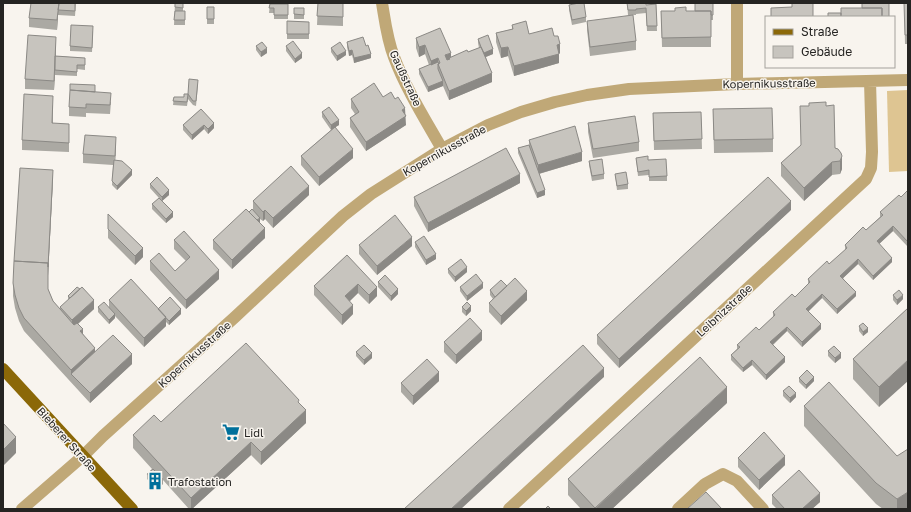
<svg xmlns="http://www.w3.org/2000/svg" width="911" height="512" font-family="'Golos Text',sans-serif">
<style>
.green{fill:#dec592}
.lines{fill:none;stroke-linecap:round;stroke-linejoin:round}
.street{stroke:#c0a877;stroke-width:12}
.primary{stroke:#8b6808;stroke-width:12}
.wall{fill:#aba9a3}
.shaded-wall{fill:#8b8985}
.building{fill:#c7c4be;stroke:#8b8985}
.labels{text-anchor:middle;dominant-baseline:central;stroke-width:3;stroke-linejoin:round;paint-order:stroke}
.street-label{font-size:11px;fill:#252422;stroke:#f8f4ee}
.poi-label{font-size:11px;fill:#252422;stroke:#f8f4ee;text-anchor:start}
</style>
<rect width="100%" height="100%" fill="#f8f4ee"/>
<path class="green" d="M908 90V171L889 172 887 91Z"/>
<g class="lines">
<path class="street" d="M382 3C385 21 387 39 394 57 406 89 425 119 442 149
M737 84V3
M22 509 83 456 103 436 235 317 343 216 371 194 442 149 488 125 521 112 555 102 587 95 629 89 737 84 908 80
M509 509 866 179 871 168 872 152 870 81
M678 509 705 484 723 474 737 481 763 509"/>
<path class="primary" d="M3 369 132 509"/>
</g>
<path class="wall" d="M76 3 75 16 58 15 57 30 29 27V18Z
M175 3H183V11H185V25H174Z
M318 3H343V26L317 25Z
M410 3H421L420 4H410Z
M627 3 646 5 656 4 657 31H647L646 13 636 14V15H628Z
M713 3V20H711V47H662L661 11H695Z
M816 3H824V4H816Z
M904 3H908V44H905Z
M270 4H288V19H274V13H269Z
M569 5 586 17V22L572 25 569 10Z
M207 7H214V24H207Z
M294 8H304V19H294Z
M287 21 309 22V39H287Z
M587 21 636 41V50L590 56 587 30Z
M512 25 529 34 554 36 560 53 559 54V63L514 76 508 56 501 58 496 42V33L512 29Z
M93 31 92 52 70 51V46Z
M416 38 451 57 468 52 479 48 478 43V39L493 54 486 57 492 82 449 100 443 86 428 92 419 74V69L429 65 425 54 419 57 416 48Z
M347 42 366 46 371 58 354 63 352 55 349 56 347 47Z
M56 46V56L85 58V70L77 69V76L55 75 54 90 25 89V79Z
M256 46 267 53 261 57 256 50Z
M286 46 302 58 295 63 286 51Z
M331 48 346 55 337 61 331 52Z
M198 85 196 106 193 105 188 99 187 106 173 105 174 97H184Z
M95 92 111 102 110 114 86 113V117L69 116V107Z
M383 97 406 125 366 151 350 127V118L355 114 351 108V99Z
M53 105V123L69 133V152L22 150V140Z
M826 106 835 148 838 149 842 169 840 174 832 175 804 201 781 176V163L801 145Z
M201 109 214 128 208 134 204 129 192 140 183 130V125Z
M713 109 773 139V152L714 153Z
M322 112 339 125 335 127 353 158 319 186 301 165V156L331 130 322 117Z
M701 112 702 149 654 150 653 113Z
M588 123 639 142V151L593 158 588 132Z
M529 140 582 161 539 174 545 195 537 198 518 153V148L529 145Z
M116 146 115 160 132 175 117 190 112 185 113 165 83 163V154Z
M636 158 648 160 667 176V181H649V175L638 176Z
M589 161 604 174V179L592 181 589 165Z
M615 174 628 184V189L617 190Z
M53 179 48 276V289L53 301 60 310V307L68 301V296L94 309 78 324 83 334 95 352 132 364 90 403 24 331 19 321 15 308 13 296V283Z
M520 183 428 232 414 206V197Z
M150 184 169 195 162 201 173 217 166 223 152 209V204L159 198 150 188Z
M908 190V247L893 231 879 244 892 262 873 280 858 264 843 278 856 296 837 314 822 298 808 311 821 329 802 347 787 331 773 345 785 362 766 380 752 365 743 372 731 360V355L737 349V345L759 330 773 317V312L795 297 808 284V279L829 264 845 250V245L866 230 880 217V212L901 197Z
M309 195 273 228 265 219 263 221 260 219V223L265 238 232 269 213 249V240L249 212 253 210V201Z
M791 210 619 368 597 344V335Z
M108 229 143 257 135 265 108 238Z
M174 240 219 279 186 309 150 270V261L175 271 186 261 174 249Z
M415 242 436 259 426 265 415 247Z
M359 245 412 246 377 275 359 254Z
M347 255 377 296 369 304 358 293 349 301 353 314 342 325 314 295V286Z
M448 269 467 272 455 282 448 273Z
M378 282 398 294 391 301 378 287Z
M507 286 527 300 501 325 489 312V303L493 299 490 295V290Z
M460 287 483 288 467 301 460 291Z
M893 295 903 299 897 305 893 300Z
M109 300 158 309 181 314 169 325 166 322V326L144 347 115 316V318L109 324 98 312V307H109Z
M462 307 471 311 466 316 462 312Z
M908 308 879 407 853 379V359Z
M859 326 868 332 863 336 859 331Z
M482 340 456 364 444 352V342Z
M828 351 841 358 835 363 828 356Z
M356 352 372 358 364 365 356 356Z
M799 378 814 381 806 389 799 382Z
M439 381 413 405 401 392V383Z
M783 391 796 397 790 403 783 396Z
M299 403 306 423 261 465 251 455 192 509H189L163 480V484L157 489 147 479V474L152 469 133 448V435L161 422Z
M727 403 612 509H581L568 495V479Z
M804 406 908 509H883L876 504 804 426Z
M738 458 785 465 759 490 738 467Z
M772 495 820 502 812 509H777L772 504Z"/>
<path class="shaded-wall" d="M59 3 58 15 57 30V20Z
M56 37V46L54 90V81Z
M560 44V53L557 54V45Z
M425 45V54L419 57V47Z
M508 47V56L501 58V48Z
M267 48V53L261 57V52Z
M493 49V54L483 58V53Z
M352 50V55L349 56V51Z
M346 51V55L337 61V56Z
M302 53V58L295 63V59Z
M451 53V62L449 58V63L445 65V55Z
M371 54V58L354 63V58Z
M559 54V63L514 76V66Z
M438 58V65L431 70V61Z
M492 73V82L449 100V91Z
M443 81V86L428 92V87Z
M405 108 406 125 366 151V142L402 110Z
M339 120V125L331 130V125Z
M214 123V128L208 134V129Z
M204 125V129L192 140V135Z
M116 137V146L115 165V156Z
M353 149V158L319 186V177Z
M582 152V161L538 174V165Z
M842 156V169L840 174V161Z
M832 162V175L804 201V188Z
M53 170V179L48 276V267Z
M132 170V175L117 190V186Z
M520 174V183L428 232V223Z
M309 186V195L273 228V218Z
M169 190V195L162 201V197Z
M545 190V195L537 198V193Z
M791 201V210L619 368V359Z
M265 210V219L263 221V212Z
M173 212V217L166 223V219Z
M260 218V222L255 227V223Z
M893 226V231L877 246V241Z
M265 228V238L232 269V260Z
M412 237V246L377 275V266Z
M143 248V257L135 265V256Z
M436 254V259L426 265V260Z
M892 258V262L873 280V276Z
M858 259V264L840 281V276Z
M467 267V272L455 282V277Z
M219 270V279L186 309V300Z
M483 283V288L467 301V296Z
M358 284V293L345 306V296Z
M377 287V296L369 304V295Z
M398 289V294L391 301V296Z
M527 291V300L501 325V316Z
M856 292V296L837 314V309Z
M822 294V298L806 314V309Z
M903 295V299L897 305V300Z
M94 300V309L72 329V320Z
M353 305V314L342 325V315Z
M471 306V311L466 316V311Z
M181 309V314L169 325V321Z
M115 314V318L109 324V320Z
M166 317V326L144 347V338Z
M821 324V329L802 347V342Z
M787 327V331L770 347V342Z
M868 328V332L863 336V332Z
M83 329V342L80 331Z
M482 331V340L456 364V355Z
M95 348V361L71 374V383V370Z
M372 353V358L364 365V360Z
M841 353V358L835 363V358Z
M132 354V364L90 403V393Z
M785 357V362L766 380V375Z
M752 360V365L743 372V368Z
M908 360V381L879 407V387Z
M604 368V377L461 509H451Z
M439 372V381L413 405V396Z
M814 377V381L806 389V385Z
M727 387V403L612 509H595Z
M796 393V397L790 403V398Z
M306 410V423L261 465V452Z
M16 437V453L3 466V450Z
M251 442V455L192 509H191V498Z
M785 456V465L759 490V480Z
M163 479V484L157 489V485Z
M908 492V509H897V499Z
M820 493V502L812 509H802Z"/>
<path class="building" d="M31 3H59L57 20 29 18Z
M59 3H75V11L58 10Z
M175 3H183V8L175 7Z
M318 3H343V17L317 16Z
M579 3H584L586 17 572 20 569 5Z
M627 3H646V5L656 4 657 26H647L646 8 636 9V10H628Z
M695 3H713V15H711V11H695Z
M792 3H813V17H771V8L792 7Z
M862 3H889V17H882V8H862Z
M904 3H908V35H905Z
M270 4H288V15H274V8H269Z
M207 7H214V19H207Z
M686 7V11H711V37L662 38 661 11H675V8Z
M294 8H304V15L294 14Z
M841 8H882V17H841Z
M175 11H185V20H174Z
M828 13H841V17H828Z
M633 15 636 41 590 47 587 21Z
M287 21 309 22V34H287Z
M526 21 529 34 552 28 554 36H558L560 44 557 45 559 54 514 66 508 47 501 48 496 33 513 29 512 25Z
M71 25 93 26 92 48 70 46Z
M440 28 451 53 445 55 447 60 450 59 449 58 467 50 468 52 481 47 492 73 449 91 438 64 440 63 438 58 431 61 425 45 419 47 416 38Z
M28 35 56 37 54 81 25 79Z
M488 35 493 49 484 53 481 47 478 39Z
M363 37 366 46 368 45 371 54 354 58 352 50 349 51 347 42Z
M293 41 302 53 295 59 286 46Z
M262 42 267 48 261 52 256 46Z
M340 42 346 51 337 56 331 48Z
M55 56 85 58V65H77V72L55 70Z
M438 62 439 64H438V69L443 81 428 87 419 69 431 64V65Z
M189 79 198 80 196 101H193L188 94 187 102 173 101 174 97H184V94H188Z
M374 83 383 97 391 92 395 99 398 97 405 108 402 110 406 116 366 142 350 118 359 112 351 99Z
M70 84 95 85V92L70 90Z
M70 90 111 93 110 105 86 104V108L69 107Z
M24 94 53 96 52 123 69 124V143L22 140Z
M826 102V106L834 105 835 148 838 149 841 153 842 156 840 161 832 162 804 188 781 163 801 145 800 106H809V103Z
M329 107 339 120 331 125 322 112Z
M772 108 773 139 714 140 713 109Z
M201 109 214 123 208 129 204 125 192 135 183 125Z
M701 112 702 139 654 141 653 113Z
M635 116 639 142 593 149 588 123Z
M575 126 582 152 538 165 529 140Z
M335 127 353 149 319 177 301 156Z
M85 135 116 137 115 156 83 154Z
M529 145 545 190 537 193 518 148Z
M506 148 520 174 428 223 414 197Z
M648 156V160L666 159 667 176 649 177V170L638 172 636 158Z
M602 159 604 174 592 176 589 161Z
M114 160 122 161 132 170 117 186 112 181Z
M291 166 309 186 273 218 265 210 263 212 253 201Z
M20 168 53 170 48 267V263L14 261Z
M626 172 628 184 617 186 615 174Z
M157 177 169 190 162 197 150 184Z
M768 177 791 201 619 359 597 335Z
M908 190V242L893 226 877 241 892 258 873 276 858 259 840 276 856 292 837 309 822 294 806 309 821 324 802 342 787 327 770 342 785 357 766 375 752 360 743 368 731 355 740 347 737 345 756 327 759 330 775 315 773 312 792 294 795 297 810 282 808 279 827 261 829 264 847 248 845 245 863 227 866 230 883 215 880 212 899 195 901 197Z
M159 198 173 212 166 219 152 204Z
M246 209 265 228 232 260 213 240Z
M252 209 260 218 257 220 249 212Z
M108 214 143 248 135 256 108 229Z
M395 215 412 237 377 266 359 245Z
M184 231 219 270 186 300 150 261 159 253 175 271 190 257 174 240Z
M424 236 436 254 426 260 415 242Z
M347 255 377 287 369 295 358 284 345 296 353 305 342 315 314 286Z
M461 259 467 267 455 277 448 269Z
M14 261 48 263V289L53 301 74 325 77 323 83 329 80 331 95 348 71 370 24 318 19 308 15 295 13 283Z
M476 274 483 283 467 296 460 287Z
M385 275 398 289 391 296 378 282Z
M515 278 527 291 501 316 489 303Z
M131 279 166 317 144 338 109 300Z
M501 280 507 286 495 297 490 290Z
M77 287 80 289 70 298 68 296Z
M82 287 94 300 72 320 60 307Z
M899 290 903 295 897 300 893 295Z
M170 297 181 309 169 321 158 309Z
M104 302 115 314 109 320 98 307Z
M467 302 471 306 466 311 462 307Z
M908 308V360L879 387 853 359Z
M470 318 482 331 456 355 444 342Z
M863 323 868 328 863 332 859 326Z
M113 335 132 354 90 393 71 374Z
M246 343 299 400 298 402 306 410 261 452 251 442 191 498 133 435 154 415 161 422Z
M364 345 372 353 364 360 356 352Z
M583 345 604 368 451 509H404Z
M834 346 841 353 835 358 828 351Z
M700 357 727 387 595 508 568 479Z
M427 359 439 372 413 396 401 383Z
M807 370 814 377 806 385 799 378Z
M829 382 897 456 908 449V492L897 499 876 483 804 406Z
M789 386 796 393 790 398 783 391Z
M3 423 16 437 3 450Z
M764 432 785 456 759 480 738 458Z
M153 469 163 479 157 485 147 474Z
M799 470 820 493 802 509H785L772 495Z
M706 492 722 509H687Z
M548 506 551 509H545Z"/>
<defs>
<g id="supermarket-bare" transform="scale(1.38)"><path d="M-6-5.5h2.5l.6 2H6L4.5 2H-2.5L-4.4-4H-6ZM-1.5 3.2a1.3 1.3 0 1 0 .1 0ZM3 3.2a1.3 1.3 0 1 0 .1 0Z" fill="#00709b" stroke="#f8f4ee" stroke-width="2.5" paint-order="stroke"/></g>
<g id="building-bare" transform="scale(1.38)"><path d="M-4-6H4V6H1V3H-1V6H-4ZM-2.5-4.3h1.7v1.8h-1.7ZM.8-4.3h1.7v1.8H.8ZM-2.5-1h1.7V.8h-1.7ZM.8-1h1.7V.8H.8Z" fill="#00709b" stroke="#f8f4ee" stroke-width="2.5" paint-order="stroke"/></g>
</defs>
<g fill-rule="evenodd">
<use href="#supermarket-bare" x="231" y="432"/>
<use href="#building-bare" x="155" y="481"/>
</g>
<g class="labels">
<g class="street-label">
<text transform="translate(406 78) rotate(65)">Gaußstraße</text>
<text transform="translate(769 83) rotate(-1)">Kopernikusstraße</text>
<text transform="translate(444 150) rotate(-29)">Kopernikusstraße</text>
<text transform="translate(724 310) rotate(-43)">Leibnizstraße</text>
<text transform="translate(194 354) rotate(-42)">Kopernikusstraße</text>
<text transform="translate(67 439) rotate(48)">Bieberer Straße</text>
</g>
<g class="poi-label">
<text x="244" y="432">Lidl</text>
<text x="168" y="481">Trafostation</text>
</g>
</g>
<rect width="911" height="512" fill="none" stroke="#252422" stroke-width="8"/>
<rect x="765" y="16" width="130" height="52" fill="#f8f4ee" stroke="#a4a19c"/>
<rect x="773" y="29" width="20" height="6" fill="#8b6808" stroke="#a4a19c"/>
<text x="801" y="36" font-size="12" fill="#252422">Straße</text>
<rect x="773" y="46" width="20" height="12" fill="#c7c4be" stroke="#a4a19c"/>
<text x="801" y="56" font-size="12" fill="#252422">Gebäude</text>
</svg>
